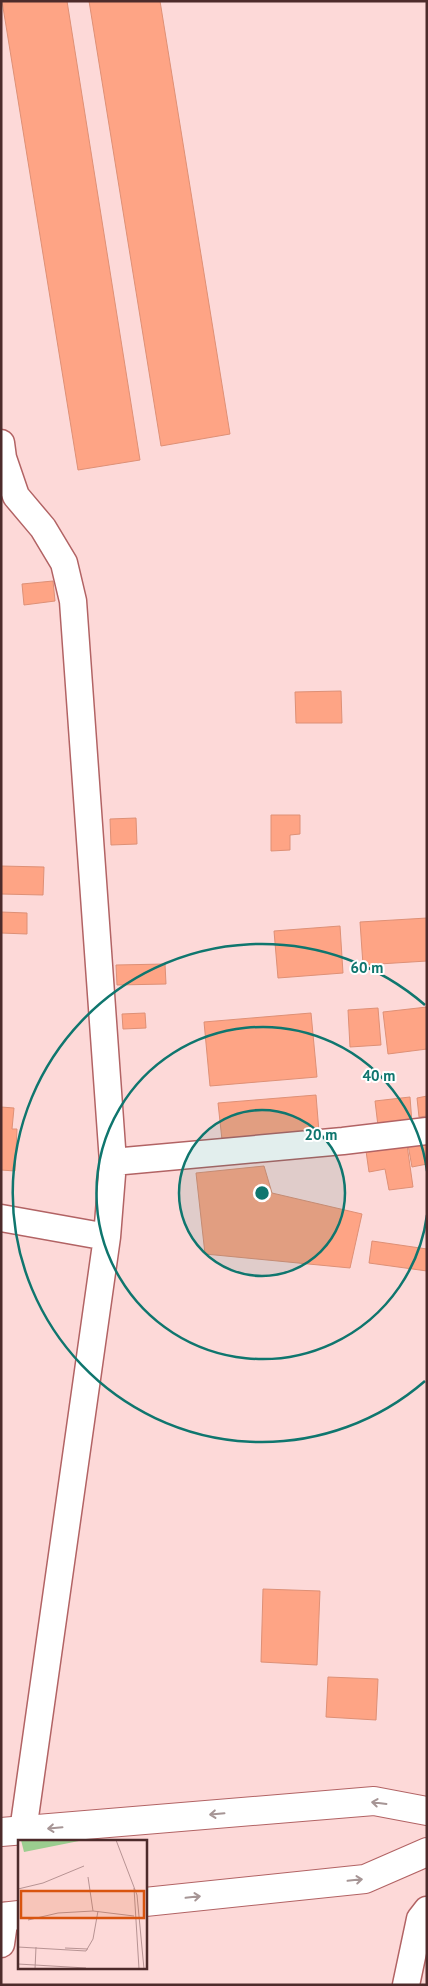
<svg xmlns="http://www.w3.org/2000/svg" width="428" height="1986" font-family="'PT Sans',sans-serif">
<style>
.building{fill:#fea485;stroke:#de9076}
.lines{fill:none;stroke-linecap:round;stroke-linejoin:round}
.street-casing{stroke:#b26364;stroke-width:29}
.secondary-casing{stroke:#b26364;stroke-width:30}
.street{stroke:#fff;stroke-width:26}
.secondary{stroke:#fff;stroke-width:28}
.oneway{stroke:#a69595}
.ring{fill:none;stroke:#0f766e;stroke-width:2.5}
.inset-road{fill:none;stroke:#b79393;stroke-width:1}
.view{fill:#d8540f;fill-opacity:0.15;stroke:#d8540f;stroke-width:2.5}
.inset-edge{fill:none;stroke:#4d2b2b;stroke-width:2.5}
.centre{fill:#0f766e;stroke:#fff;stroke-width:2.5}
.ring-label{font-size:15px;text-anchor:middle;font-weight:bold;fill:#0f766e;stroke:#fff;stroke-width:4;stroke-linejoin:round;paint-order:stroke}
</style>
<rect width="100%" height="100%" fill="#fdd9d8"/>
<path class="building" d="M2 1H67L140 460 78 470Z
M89 1H160L230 434 161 446Z
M53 581 55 601 24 605 22 584Z
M341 691 342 723H296L295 692Z
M271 815H300V834L290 835V850L271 851Z
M136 818 137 844 111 845 110 819Z
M1 866 44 867 43 895 1 894Z
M1 912 27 913V934L1 933Z
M427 918V961L363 965 360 922Z
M340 926 343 973 278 978 274 931Z
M165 964 166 984 117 985 116 965Z
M427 1007V1049L388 1054 383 1012Z
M378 1008 381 1045 350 1047 348 1010Z
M145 1013 146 1028 123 1029 122 1014Z
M311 1013 317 1077 210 1086 204 1022Z
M316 1095 319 1132 222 1140 218 1103Z
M427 1096V1116L419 1117 417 1098Z
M410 1097 412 1123 378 1126 375 1101Z
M1 1107 14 1108 12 1129H17L15 1171 1 1170Z
M427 1142V1164L412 1167 408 1145Z
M407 1145 413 1187 389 1190 385 1169 369 1172 366 1151Z
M264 1166 272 1193 362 1214 350 1268 205 1254 196 1173Z
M372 1241 427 1249V1271L369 1263Z
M263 1589 320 1591 317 1665 261 1662Z
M328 1677 378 1679 376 1720 326 1717Z"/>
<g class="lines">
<g class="street-casing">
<path id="street" d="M1 443 3 458 16 496 43 528 64 563 73 601 113 1162 107 1237 23 1831
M113 1162 343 1141 427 1131
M1 1218 107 1237
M1 1944 5 1916
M406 1985 420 1919 427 1910"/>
</g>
<g class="secondary-casing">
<path id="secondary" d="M1 1832 374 1801 427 1811
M145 1902 365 1879 427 1852
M1 1917 19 1915"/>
</g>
<use href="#street" class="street"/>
<use href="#secondary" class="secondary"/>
</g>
<defs><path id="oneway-shaft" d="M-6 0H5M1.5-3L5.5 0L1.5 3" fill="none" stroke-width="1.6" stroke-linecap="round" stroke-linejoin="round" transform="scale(1.25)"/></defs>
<g class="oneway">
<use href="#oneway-shaft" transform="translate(379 1803) rotate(-173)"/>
<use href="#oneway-shaft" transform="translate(217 1814) rotate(175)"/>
<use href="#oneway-shaft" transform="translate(55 1828) rotate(175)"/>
<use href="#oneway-shaft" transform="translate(355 1880) rotate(-6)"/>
<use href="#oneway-shaft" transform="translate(193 1897) rotate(-6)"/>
</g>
<circle cx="262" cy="1193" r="83" fill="#0f766e" fill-opacity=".12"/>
<g class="ring">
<circle cx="262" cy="1193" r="83"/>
<path d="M427 1215A166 166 0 1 1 427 1171"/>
<path d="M425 1381A249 249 0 1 1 425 1005"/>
</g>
<g transform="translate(18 1840)">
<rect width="129" height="129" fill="#fdd9d8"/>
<path d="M3 0H66L6 12Z" fill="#9bcd8f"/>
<path class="inset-road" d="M98 0 119 55 126 129M70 37 75 71M116 48 121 129M0 49 25 43 66 26M10 80 40 73 75 71 116 76M0 107 68 111 75 99 80 71M47 108 70 109M0 124 68 128M17 129 18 107"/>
<path class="view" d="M3 51H126V78H3Z"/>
<rect width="129" height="129" class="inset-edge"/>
</g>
<circle cx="262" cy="1193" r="8" class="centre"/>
<g class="ring-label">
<text x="367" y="973">60 m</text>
<text x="379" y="1081">40 m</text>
<text x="321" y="1140">20 m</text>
</g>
<rect width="428" height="1986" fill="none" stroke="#4d2b2b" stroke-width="5"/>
</svg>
